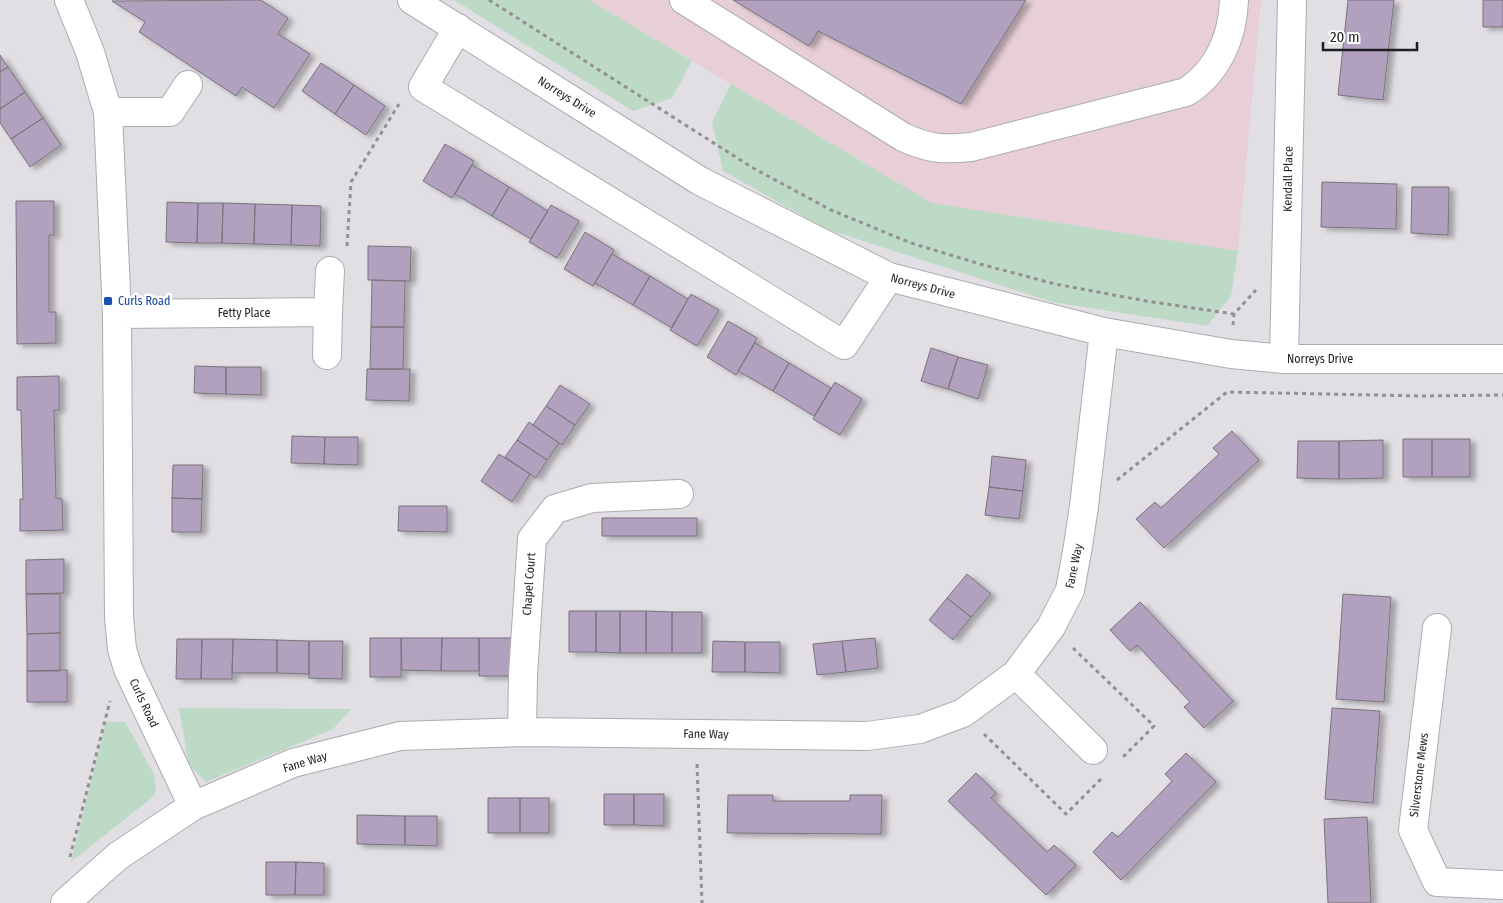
<svg xmlns="http://www.w3.org/2000/svg" width="1503" height="903" font-family="'Fira Sans Condensed',sans-serif">
<style>
.industrial{fill:#e7ced7}
.green{fill:#bddac7}
.building{fill:#b1a1bf;stroke:#78757a;filter:url(#shadow)}
.lines{fill:none;stroke-linecap:round;stroke-linejoin:round}
.minor-casing{stroke:#adabb0;stroke-width:30}
.path{stroke:#929094;stroke-width:3;stroke-dasharray:4 4;stroke-linecap:butt}
.minor{stroke:#fff;stroke-width:28}
.transit-dot{fill:#1a4fb4;stroke:#fff;stroke-width:2}
.labels{text-anchor:middle;dominant-baseline:central;stroke-width:5;stroke-linejoin:round;paint-order:stroke}
.street-label{font-size:12px;fill:#201f21;stroke:#fff}
.transit-label{font-size:12px;fill:#164399;stroke:#fff;text-anchor:start}
</style>
<defs>
<filter id="shadow"><feDropShadow dx="5.5" dy="3" stdDeviation="2.5" flood-color="#0004"/></filter>
</defs>
<rect width="100%" height="100%" fill="#e1dee4"/>
<path class="industrial" d="M589 0H1261L1238 251 932 203Z"/>
<path class="green" d="M454 0H589L692 61 672 98 633 111Z
M731 84 932 203 1238 251 1231 296 1207 326 1052 302 826 229 723 171 712 122Z
M179 708 351 709 333 729 206 782 189 765Z
M106 722H125L154 774 156 786 154 796 71 862Z"/>
<path class="building" d="M261 0 288 18 278 34 310 54 274 108 242 87 236 96 139 32 145 22 112 1Z
M733 0H1026L961 104 818 31 809 46Z
M1348 0H1394L1383 100 1338 95Z
M1483 0H1503V27H1483Z
M0 55 8 67 0 72Z
M321 63 354 85 335 114 302 91Z
M8 67 25 92 0 109V72Z
M354 85 385 106 366 135 335 114Z
M25 92 43 118 11 139 0 123V109Z
M43 118 61 145 30 167 11 139Z
M445 144 474 161 452 198 423 181Z
M472 165 509 187 492 216 455 194Z
M1322 182 1397 184 1396 229 1321 227Z
M509 187 548 211 531 239 492 216Z
M1412 187H1449L1448 235 1411 233Z
M16 201H54V235H49V312H56V343L17 344Z
M167 202 198 203 197 243 166 242Z
M198 203H223L222 243H197Z
M223 203 255 204 254 244 222 243Z
M255 204 292 205 291 245 254 244Z
M292 205 321 206 320 246 291 245Z
M551 205 579 221 557 258 529 242Z
M585 232 614 250 593 286 564 269Z
M368 246 411 247 410 281 368 280Z
M612 254 650 276 633 305 595 283Z
M650 276 688 299 672 328 633 305Z
M372 280 405 281 404 327H371Z
M691 294 719 310 697 346 670 330Z
M728 321 757 338 736 375 707 357Z
M371 327H404L403 369H370Z
M755 343 789 363 773 391 738 371Z
M931 348 958 357 948 389 921 381Z
M958 357 988 365 978 399 948 389Z
M789 363 831 388 814 416 773 391Z
M195 366 226 367V394L194 393Z
M226 367H261V395L226 394Z
M367 369H410L409 401 366 400Z
M59 376V410H54L56 498 62 499 63 530 20 531V499H23L21 410H17V377Z
M835 382 862 399 840 435 813 419Z
M560 385 590 404 575 425 546 406Z
M546 406 575 425 562 445 533 425Z
M529 422 559 443 547 460 517 440Z
M1232 431 1259 460 1164 548 1136 519 1155 502 1161 508 1219 454 1213 448Z
M292 436 325 437 324 464 291 463Z
M325 437H358V465L324 464Z
M1403 439H1432V477H1403Z
M1432 439H1470V477H1432Z
M517 440 547 460 536 478 505 457Z
M1383 440V478L1339 479V441Z
M1298 441H1339V479L1297 478Z
M499 454 530 474 512 502 481 481Z
M992 456 1026 460 1023 491 989 487Z
M173 465H203L202 499 172 498Z
M989 487 1023 491 1019 519 985 515Z
M172 498 202 499 201 532H172Z
M399 506H447V532L398 531Z
M602 518H697V536H602Z
M64 559V593L26 594V560Z
M967 574 991 594 971 617 947 598Z
M26 594H60V633L27 634Z
M1343 594 1391 597 1384 702 1336 699Z
M947 598 971 617 953 640 929 620Z
M1140 602 1233 701 1204 728 1184 707 1190 702 1137 645 1130 651 1110 630Z
M569 611H596V652H569Z
M596 611H620V653L596 652Z
M620 611H646V653H620Z
M646 611 672 612V653H646Z
M672 612H702V653H672Z
M60 633V671H27V634Z
M370 638H401V677H370Z
M401 638H442L441 671 402 670Z
M442 638H479V671H441Z
M479 638H512V676H479Z
M875 638 878 668 846 672 842 641Z
M177 639H202L201 679H176Z
M202 639H233L232 679H201Z
M233 639 277 640V673H232Z
M277 640 309 641V674L277 673Z
M309 641H343L342 679 309 678Z
M713 641 745 642V672H712Z
M842 641 846 672 817 675 813 644Z
M745 642H780V673L745 672Z
M67 670V702H27V671Z
M1332 708 1380 711 1373 803 1325 799Z
M1186 753 1216 782 1121 880 1093 852 1112 832 1118 837 1172 781 1165 774Z
M976 773 996 793 991 798 1047 852 1054 845 1076 865 1046 895 948 801Z
M604 794H634V825H604Z
M634 794H664V826L634 825Z
M728 795H773V801H850V795H882L881 834 727 833Z
M488 798H520V833H488Z
M520 798H549V833H520Z
M357 815 405 816V845L357 844Z
M405 816H437V846L405 845Z
M1367 817 1371 903H1328L1324 819Z
M266 862H296L295 895H266Z
M296 862 324 863V895H295Z"/>
<g class="lines">
<g class="minor-casing">
<path id="minor" d="M69 0 90 52 108 112 117 314 119 617 122 649 128 669 193 806
M412 0 700 181 889 277 1104 332 1231 354 1284 359H1503
M684 0 903 137C929 149 943 150 971 147L1186 92C1218 72 1233 36 1234 0
M458 28 423 87 844 345 889 277
M108 112H170L188 85
M328 312 330 271
M117 314 328 312 327 355
M1284 359 1292 0
M1437 628 1413 830 1437 882 1503 885
M1016 674 1093 750
M522 732 523 674 532 539 555 509 592 498 679 494
M65 903 118 856 193 806 293 763 400 736 522 732 867 736 920 729 963 713 1016 674 1051 627 1070 590 1078 546 1084 506 1104 332"/>
</g>
<path class="path" d="M489 0 753 168 831 210 911 243 980 264 1055 284 1146 301 1234 314
M347 246 351 182 399 104
M1233 325 1234 314 1256 290
M1117 480 1227 392 1423 396 1503 395
M1073 648 1154 726 1123 757
M984 734 1066 814 1101 779
M697 764 702 903
M70 857 110 701"/>
<use href="#minor" class="minor"/>
</g>
<rect class="transit-dot" x="103" y="296" width="10" height="10" rx="2.5"/>
<g class="labels">
<g class="street-label">
<text transform="translate(567 97) rotate(32)">Norreys Drive</text>
<text transform="translate(1288 179) rotate(-89)">Kendall Place</text>
<text transform="translate(923 286) rotate(15)">Norreys Drive</text>
<text x="244" y="313">Fetty Place</text>
<text x="1320" y="359">Norreys Drive</text>
<text transform="translate(1074 566) rotate(-78)">Fane Way</text>
<text transform="translate(529 584) rotate(-86)">Chapel Court</text>
<text transform="translate(144 703) rotate(65)">Curls Road</text>
<text transform="translate(706 734) rotate(1)">Fane Way</text>
<text transform="translate(305 762) rotate(-17)">Fane Way</text>
<text transform="translate(1419 775) rotate(-83)">Silverstone Mews</text>
</g>
<g class="transit-label">
<text x="118" y="301">Curls Road</text>
</g>
</g>
<path d="M1323 42v8h94v-8" fill="none" stroke="#201f21" stroke-width="2.5"/>
<text x="1330" y="42" font-size="15" fill="#201f21" stroke="#ffffff" stroke-width="4" paint-order="stroke">20 m</text>
</svg>
